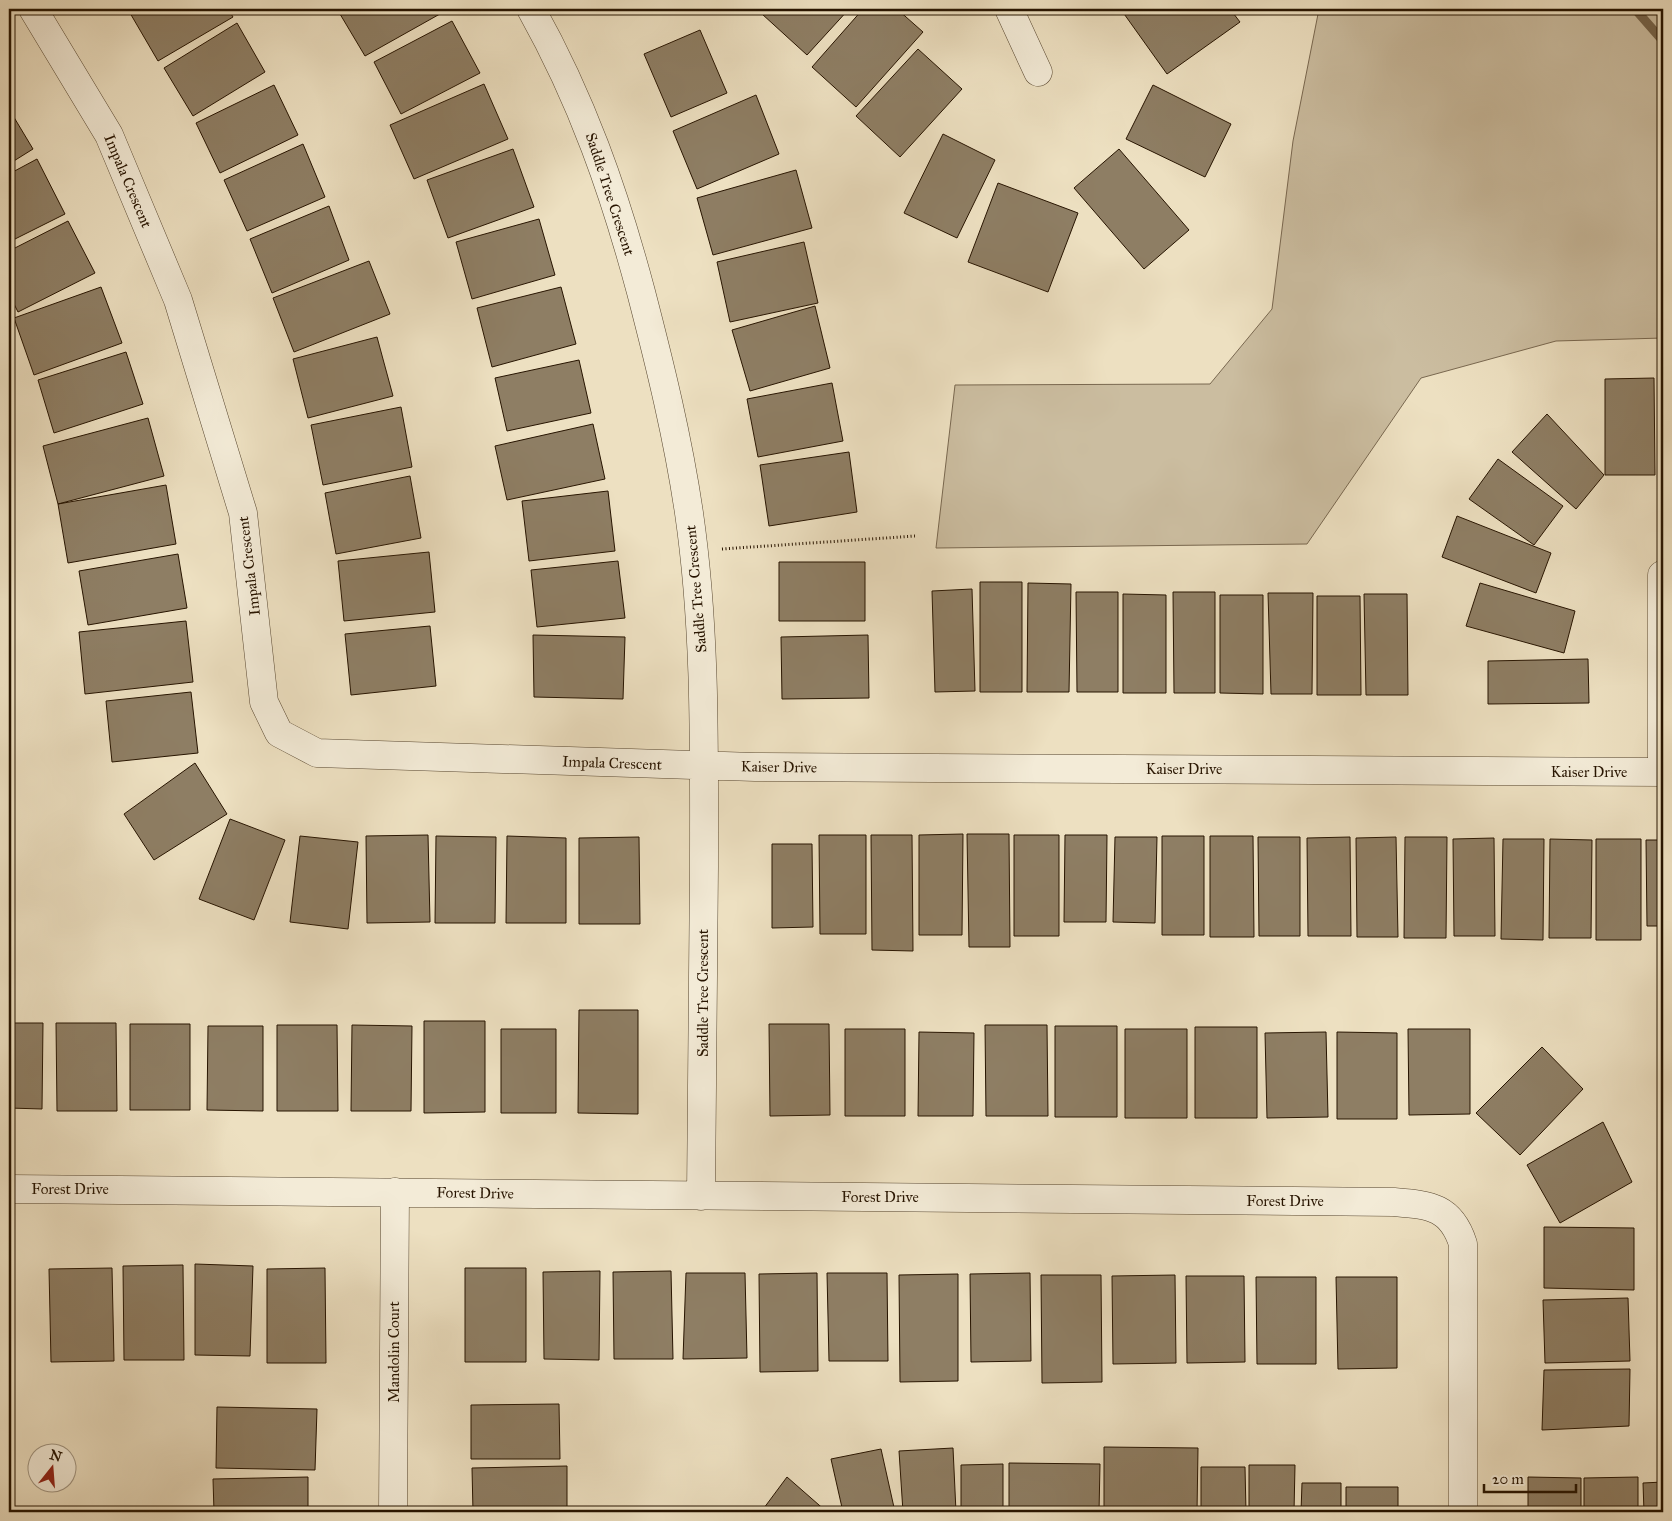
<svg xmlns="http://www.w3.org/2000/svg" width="1672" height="1521" font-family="'IM FELL Great Primer',serif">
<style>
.green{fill:#cbbda0;stroke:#796850}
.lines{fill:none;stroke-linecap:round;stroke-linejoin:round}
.stream{stroke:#76654c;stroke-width:9}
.building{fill:#8e7e64;stroke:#271400}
.minor-casing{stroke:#584730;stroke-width:29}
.path{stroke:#271400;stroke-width:3;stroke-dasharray:1 2.5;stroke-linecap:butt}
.minor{stroke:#f3ebd7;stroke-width:28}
.labels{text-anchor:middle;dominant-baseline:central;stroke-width:5;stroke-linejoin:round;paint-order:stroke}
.street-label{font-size:15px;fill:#271400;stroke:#f3ebd7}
</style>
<rect width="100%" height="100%" fill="#ede0c1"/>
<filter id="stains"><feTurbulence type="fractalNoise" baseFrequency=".004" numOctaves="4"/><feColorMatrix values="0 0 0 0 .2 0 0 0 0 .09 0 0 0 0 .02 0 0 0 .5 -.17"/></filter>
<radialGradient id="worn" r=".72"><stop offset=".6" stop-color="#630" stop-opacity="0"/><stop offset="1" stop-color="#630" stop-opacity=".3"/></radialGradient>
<path class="green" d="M1319 9H1663V338L1556 341 1421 378 1307 544 936 548 955 385 1210 384 1272 309 1293 141Z"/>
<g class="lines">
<path class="stream" d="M1635 9 1663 41"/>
</g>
<path class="building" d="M138 9H228L233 17 158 61 130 13Z
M337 9H446L447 10 365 56Z
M767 9H849L807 55 762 14Z
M863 9H897L923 32 856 107 812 67Z
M1125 9H1230L1240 22 1167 74 1122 11Z
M452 21 480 73 401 114 374 62Z
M237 23 265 72 193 116 164 68Z
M700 30 727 93 671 117 644 54Z
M918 49 962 89 900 157 856 116Z
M484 84 508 139 414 179 390 125Z
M274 85 298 135 220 173 196 123Z
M1153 85 1231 124 1205 177 1126 139Z
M756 95 779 154 697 189 673 131Z
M9 109 33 149 9 164Z
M943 134 995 160 957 238 904 213Z
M303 144 325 197 247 231 224 180Z
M513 149 534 207 448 238 427 180Z
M1119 149 1189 230 1144 269 1074 188Z
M37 159 65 214 9 242V174Z
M796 170 812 228 713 255 697 198Z
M998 183 1078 213 1048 292 968 262Z
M329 206 349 260 272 293 250 239Z
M539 219 555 275 472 299 456 242Z
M68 221 95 273 18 312 9 294V251Z
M804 242 818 303 730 322 717 262Z
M369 261 390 314 294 352 273 298Z
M101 287 122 343 34 375 14 318Z
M561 287 576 344 492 367 477 308Z
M815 306 830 368 750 391 732 330Z
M377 337 393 396 308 418 293 359Z
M126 352 143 404 54 433 38 380Z
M579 360 591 413 507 431 495 378Z
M1654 378 1655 475H1605V379Z
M832 383 843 441 758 457 747 399Z
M401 407 412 467 323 485 311 425Z
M1547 414 1604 475 1576 509 1512 452Z
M148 418 164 476 58 504 43 446Z
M593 424 605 479 507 500 495 446Z
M849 452 857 512 769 526 760 465Z
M1498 459 1563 506 1534 545 1469 499Z
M410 476 421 538 336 554 325 493Z
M166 485 176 544 68 563 58 504Z
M608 491 615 551 529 561 522 501Z
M1457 516 1551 553 1536 593 1442 557Z
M429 552 435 612 344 621 338 561Z
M178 554 187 608 88 625 79 571Z
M618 561 625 618 537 627 531 570Z
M779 562H865V621H779Z
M980 582H1022V692H980Z
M1028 583 1071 584 1069 692H1027Z
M1480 583 1575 611 1564 653 1466 626Z
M972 589 975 691 935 692 932 591Z
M1076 592H1118V692H1077Z
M1173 592H1215V693H1174Z
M1268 593H1313L1312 694H1271Z
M1123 594 1166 595V693H1123Z
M1364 594H1407L1408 695H1366Z
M1220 595H1263V694L1220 693Z
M1317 596H1360L1361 695H1317Z
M186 621 193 682 85 694 79 632Z
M430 626 436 686 351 695 345 634Z
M533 635 625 637 623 699 534 697Z
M868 635 869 698 782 699 781 637Z
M1588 659 1589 703 1488 704V661Z
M191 692 198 753 112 762 106 701Z
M195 763 227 814 154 860 124 814Z
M230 819 285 840 254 920 199 899Z
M963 834 962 935H919V835Z
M967 834H1009L1010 947H969Z
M428 835 430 922 367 923 366 836Z
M819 835H866V934H820Z
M871 835H912L913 951 872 950Z
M1014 835H1059V936H1014Z
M1065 835H1107L1106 922H1064Z
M300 836 358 842 348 929 290 922Z
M436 836 496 837 495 923H435Z
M507 836 566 838V923H506Z
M1162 836H1204V935H1162Z
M1210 836H1253L1254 937H1210Z
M639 837 640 924H579V838Z
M1115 837H1157L1155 923 1113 922Z
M1258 837H1300V936H1259Z
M1350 837 1351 936H1308L1307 838Z
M1396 837 1398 937H1357L1356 838Z
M1405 837H1447L1446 938H1404Z
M1494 838 1495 936H1454L1453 839Z
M1503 839H1544L1543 940 1501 939Z
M1550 839 1592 840 1591 938H1549Z
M1596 839H1641V940H1596Z
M1646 840H1663V926H1647Z
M772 844H812L813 927 772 928Z
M579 1010H638V1114L578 1113Z
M424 1021H485V1112L424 1113Z
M9 1023H43L42 1109 9 1108Z
M56 1023H116L117 1111H57Z
M130 1024H190V1110H130Z
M769 1024H829L830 1115 770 1116Z
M277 1025H337L338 1111H277Z
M352 1025 412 1026 411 1111H351Z
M985 1025H1047L1048 1116H986Z
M208 1026H263V1111L207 1110Z
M1055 1026H1117V1117H1055Z
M1195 1027H1257V1118H1195Z
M501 1029H556V1113H501Z
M845 1029H905V1116H845Z
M1125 1029H1187V1118H1125Z
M1408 1029H1470V1114L1409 1115Z
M919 1032 974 1033 973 1116H918Z
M1326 1032 1328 1117 1267 1118 1265 1033Z
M1337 1032 1397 1033V1119H1337Z
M1542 1047 1583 1089 1520 1155 1476 1113Z
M1603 1122 1632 1182 1560 1223 1527 1165Z
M1544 1227 1634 1228V1290L1544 1288Z
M195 1264 253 1266 250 1356 195 1355Z
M183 1265 184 1360H124L123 1266Z
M112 1268 114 1361 51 1362 49 1269Z
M325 1268 326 1363H267V1269Z
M465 1268H526V1362H465Z
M600 1271 599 1360 544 1359 543 1272Z
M671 1271 673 1359H614L613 1272Z
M686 1273H745L747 1358 683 1359Z
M817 1273 818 1371 760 1372 759 1274Z
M827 1273H887L888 1361H829Z
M1030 1273 1031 1361 971 1362 970 1274Z
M958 1274V1381L900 1382 899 1275Z
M1041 1275H1101L1102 1382 1042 1383Z
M1175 1275 1176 1363 1113 1364 1112 1276Z
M1186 1276H1244L1245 1362 1187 1363Z
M1256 1277H1316V1364H1257Z
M1336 1277H1397V1368L1338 1369Z
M1628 1298 1630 1361 1545 1363 1543 1300Z
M1630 1369 1629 1426 1542 1430 1544 1370Z
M559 1404 560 1459H471V1405Z
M217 1407 317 1409 315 1470 216 1468Z
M1104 1447 1198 1448 1197 1512H1104Z
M953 1448 956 1512H903L899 1451Z
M881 1449 895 1512H843L831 1459Z
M1009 1463 1100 1464 1099 1512H1009Z
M1003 1464V1512H961V1465Z
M1249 1465H1295L1294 1512H1249Z
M567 1466V1512H473L472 1468Z
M1201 1467H1245L1246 1512H1201Z
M308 1477V1512H214L213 1479Z
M787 1477 827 1512H761Z
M1528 1477 1581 1478V1512H1528Z
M1638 1477V1512H1584V1478Z
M1663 1482V1512H1644L1643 1483Z
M1302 1483H1341V1512H1301Z
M1346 1487H1398V1512H1346Z"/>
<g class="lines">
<g class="minor-casing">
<path id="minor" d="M33 9 109 135 178 300 243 513 264 702 279 733 317 753 755 767 1663 772
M531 9C582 100 614 191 641 292 660 365 678 438 689 513 706 630 704 748 704 866 703 976 702 1086 701 1196
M1009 9 1038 72
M1662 772V575
M9 1189 1394 1202C1429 1205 1451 1206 1463 1244V1512
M393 1512 395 1192"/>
</g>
<path class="path" d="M722 549 915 536"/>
<use href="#minor" class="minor"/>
</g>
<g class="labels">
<g class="street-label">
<text transform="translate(128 181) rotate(67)">Impala Crescent</text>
<text transform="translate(610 194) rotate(72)">Saddle Tree Crescent</text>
<text transform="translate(249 566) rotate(-97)">Impala Crescent</text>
<text transform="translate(696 589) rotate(-95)">Saddle Tree Crescent</text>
<text transform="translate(612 763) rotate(2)">Impala Crescent</text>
<text transform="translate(779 767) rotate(1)">Kaiser Drive</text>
<text x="1184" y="769">Kaiser Drive</text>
<text x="1589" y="772">Kaiser Drive</text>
<text transform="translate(703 993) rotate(-90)">Saddle Tree Crescent</text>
<text x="70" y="1189">Forest Drive</text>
<text transform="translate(475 1193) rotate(1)">Forest Drive</text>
<text x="880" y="1197">Forest Drive</text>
<text x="1285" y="1201">Forest Drive</text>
<text transform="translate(394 1352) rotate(-90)">Mandolin Court</text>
</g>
</g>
<rect width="1672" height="1521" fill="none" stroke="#ede0c1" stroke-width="30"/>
<rect x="10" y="10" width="1652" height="1501" fill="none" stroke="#271400" stroke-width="2.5"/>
<rect x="15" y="15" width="1642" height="1491" fill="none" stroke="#271400"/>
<g transform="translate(52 1468) rotate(17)"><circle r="24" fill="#f3ebd7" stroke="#a19581"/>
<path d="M0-4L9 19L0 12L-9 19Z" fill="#8f2418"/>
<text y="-8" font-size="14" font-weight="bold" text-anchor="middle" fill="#271400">N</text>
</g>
<path d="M1484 1484v8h92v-8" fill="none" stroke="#271400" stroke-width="2.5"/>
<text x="1492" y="1484" font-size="15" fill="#271400" stroke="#f3ebd7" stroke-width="4" paint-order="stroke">20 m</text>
<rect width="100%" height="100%" filter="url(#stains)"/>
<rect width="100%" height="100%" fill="url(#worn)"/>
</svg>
